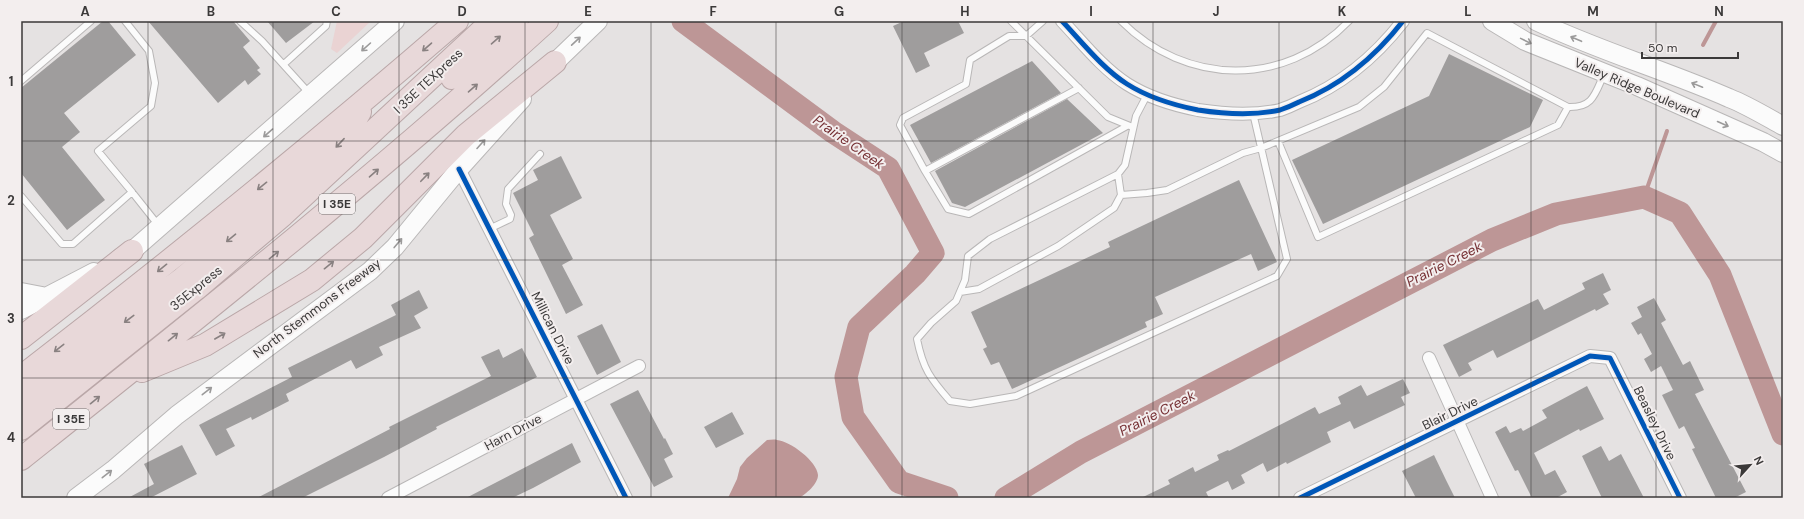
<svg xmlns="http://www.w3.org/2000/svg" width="1804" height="519" font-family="'DM Sans',sans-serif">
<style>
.green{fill:#ead3d3}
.water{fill:#bd9696}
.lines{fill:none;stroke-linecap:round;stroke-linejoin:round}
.stream{stroke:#bd9696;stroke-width:4}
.river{stroke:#bd9696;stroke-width:23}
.building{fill:#9f9d9d}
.lane-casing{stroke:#b9b7b7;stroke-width:8}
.street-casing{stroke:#b9b7b7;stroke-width:14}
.secondary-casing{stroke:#b9b7b7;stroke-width:20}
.highway-casing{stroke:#baa7a8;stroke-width:24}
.lane{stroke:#fbfbfb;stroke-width:6}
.street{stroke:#fbfbfb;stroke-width:12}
.secondary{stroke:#fbfbfb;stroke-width:18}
.highway{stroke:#e8d8d9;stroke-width:22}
.cycleway-casing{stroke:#f3eeee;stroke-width:8}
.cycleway{stroke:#0057b8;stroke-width:5}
.oneway{stroke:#9b9a9a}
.oneway2{stroke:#898181}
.grid{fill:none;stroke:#3b3939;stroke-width:1;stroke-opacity:0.55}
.labels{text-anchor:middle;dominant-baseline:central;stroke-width:4;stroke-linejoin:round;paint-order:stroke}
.shield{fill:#f3eeee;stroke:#726f6f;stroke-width:1}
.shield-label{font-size:12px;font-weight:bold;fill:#3b3939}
.street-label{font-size:13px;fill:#3b3939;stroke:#f3eeee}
.water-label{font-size:14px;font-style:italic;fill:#763034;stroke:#f3eeee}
.neatline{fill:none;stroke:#3b3939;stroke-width:1.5}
.grid-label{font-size:13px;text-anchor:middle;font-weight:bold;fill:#3b3939}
</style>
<rect width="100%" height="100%" fill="#e5e2e2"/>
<path class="green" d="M337 21H371L337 53 331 49Z"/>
<path class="water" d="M767 440C770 440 774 439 777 440 790 441 817 461 818 475 818 484 806 494 799 498H728L737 479 740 467 747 458Z"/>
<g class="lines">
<path class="stream" d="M1703 45 1716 21
M1644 197 1667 131"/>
<path class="river" d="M683 21 833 132 888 168 933 253 915 274 859 327 846 377 853 417 899 482 947 498
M1006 498 1081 452 1492 240 1556 214 1644 197 1680 213 1720 275 1783 434"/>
</g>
<path class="building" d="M103 21H108L136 55 64 113 80 132 62 147 105 200 67 230 21 173V88Z
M148 21H233L250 41 243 47 260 68 257 70 261 74 248 85 245 80 218 103Z
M267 21H315L286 43Z
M904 21H958L964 33 924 53 930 66 916 73 893 26Z
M1449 54 1543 100 1530 127 1323 224 1292 160 1429 96Z
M1032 61 1061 93 931 163 910 125Z
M1067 99 1103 133 965 207 952 203 935 171Z
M561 156 582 198 550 215 573 259 562 265 583 305 566 314 529 238 534 235 513 193 538 180 533 170Z
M1239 180 1277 262 1258 271 1251 254 1155 297 1163 314 1145 322 1147 327 1012 389 999 362 991 365 983 349 987 347 971 312 1110 247 1108 242Z
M1603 273 1611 290 1603 294 1609 304 1596 311 1595 309 1497 358 1493 350 1468 363 1472 370 1459 377 1443 345 1538 299 1544 310 1585 289 1582 283Z
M419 290 428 308 414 316 421 328 379 347 383 355 356 369 351 360 286 394 289 401 252 420 251 417 226 429 235 446 216 456 199 425 292 377 288 368 396 315 391 305Z
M1654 298 1666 320 1661 323 1683 365 1690 361 1704 390 1695 394 1746 492 1734 498H1716L1692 449 1695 448 1684 426 1679 429 1662 395 1673 390 1661 366 1651 372 1644 359 1652 354 1641 333 1638 335 1631 323 1642 317 1637 307Z
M602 324 621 362 597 375 577 336Z
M522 348 537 377 436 427 437 429 384 457 302 498H257L390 429 389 427 491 376 481 357 499 349 503 358Z
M1403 379 1410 393 1401 397 1405 405 1354 429 1350 421 1327 432 1331 442 1287 464 1286 462 1267 472 1263 463 1241 475 1245 483 1232 490 1228 481 1206 492 1209 498H1141L1170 484 1168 480 1193 467 1195 472 1219 460 1217 455 1228 450 1229 451 1315 407 1319 414 1341 404 1338 397 1361 385 1367 396Z
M1587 386 1604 419 1580 431 1579 429 1534 453 1545 475 1555 470 1567 492 1556 498H1532L1518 470 1515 471 1495 432 1506 426 1510 433 1521 428 1523 431 1547 418 1542 410Z
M638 390 664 439 665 438 673 454 664 459 673 477 654 487 610 404Z
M732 412 744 434 716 448 704 427Z
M572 443 581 462 533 488 512 498H466Z
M182 445 197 474 150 498H128L154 484 144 464Z
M1601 446 1609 461 1621 454 1644 498H1602L1582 456Z
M1434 455 1446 480 1455 498H1416L1402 471Z"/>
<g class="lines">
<g class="lane-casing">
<path id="lane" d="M125 21 149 51 155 83 151 106 98 151 132 192
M240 21 262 41 309 93
M1011 21 1108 117 1130 126
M1043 21 1026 36H1009L970 60 966 84 903 118 900 125 925 171 948 209 969 214 1127 126
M1121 21C1186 86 1284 88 1349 21
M284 64 326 26 327 21
M21 81 91 21
M1147 95 1136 116 1125 165 1118 174 990 239 968 256 965 280 956 301 931 323 917 339C923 369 930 378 950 401L970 404 1016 396 1277 276 1287 259 1253 113
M1278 141 1318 237 1558 125 1568 107
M925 171 1079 88
M1118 174 1121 195
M21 196 62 244H73L132 192 159 226
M489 229 510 219 511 215 506 204 508 189 540 154
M960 292 979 289 1058 246 1114 208 1121 195 1147 193 1167 190 1243 153 1261 148 1359 107 1384 87 1427 33 1568 107C1593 108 1595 94 1604 74"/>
</g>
<g class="street-casing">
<path id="street" d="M1062 21C1082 42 1102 68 1127 84 1149 98 1173 105 1198 110 1224 114 1253 116 1280 110 1286 108 1293 105 1299 102 1342 85 1375 57 1403 21
M459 169 626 498
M1429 358 1492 498
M388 498 639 366
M1300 498 1590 356 1610 358 1680 498"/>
</g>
<g class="secondary-casing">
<path id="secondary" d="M1492 21 1525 41 1637 86 1763 142 1783 153
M1536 21C1599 51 1665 70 1729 98 1747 105 1765 116 1783 126
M545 72 598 21
M120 258 132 251 395 21
M21 292 47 297
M21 310 94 272
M76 498 113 470 177 415 370 271 395 247 459 169 522 99"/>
</g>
<g class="highway-casing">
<path id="highway" d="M452 78 517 21
M21 338 132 251
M142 371 205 345 312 280 363 238 466 135 555 62
M21 377C170 262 315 144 457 21
M21 403 74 359 183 278 263 211 342 142 360 112
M21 429 196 289 283 215 492 21
M21 459C199 317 378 175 547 21"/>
</g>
<use href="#lane" class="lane"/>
<use href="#street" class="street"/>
<use href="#secondary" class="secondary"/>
<use href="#highway" class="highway"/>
<g class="cycleway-casing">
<path id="cycleway" d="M1062 21C1082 42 1102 68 1127 84 1149 98 1173 105 1198 110 1224 114 1253 116 1280 110 1286 108 1293 105 1299 102 1342 85 1375 57 1403 21
M459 169 626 498
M1300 498 1590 356 1610 358 1680 498"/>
</g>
<use href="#cycleway" class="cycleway"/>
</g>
<defs><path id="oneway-shaft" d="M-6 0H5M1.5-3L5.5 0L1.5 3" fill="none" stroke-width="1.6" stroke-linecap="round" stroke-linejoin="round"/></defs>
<g class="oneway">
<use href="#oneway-shaft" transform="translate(1576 39) rotate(-157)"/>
<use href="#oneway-shaft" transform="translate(576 41) rotate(-43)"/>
<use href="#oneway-shaft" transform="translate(1526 41) rotate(26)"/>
<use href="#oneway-shaft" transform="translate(366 47) rotate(138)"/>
<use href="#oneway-shaft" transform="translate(1697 85) rotate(-158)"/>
<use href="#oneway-shaft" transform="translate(1723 124) rotate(24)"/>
<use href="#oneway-shaft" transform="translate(268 133) rotate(139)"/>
<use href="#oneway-shaft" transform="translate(481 144) rotate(-48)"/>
<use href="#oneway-shaft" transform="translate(398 243) rotate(-50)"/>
<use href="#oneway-shaft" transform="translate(207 391) rotate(-38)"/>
<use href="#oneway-shaft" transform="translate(107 474) rotate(-38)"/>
</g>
<g class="oneway2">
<use href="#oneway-shaft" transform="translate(496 40) rotate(-41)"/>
<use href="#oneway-shaft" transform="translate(427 47) rotate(139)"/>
<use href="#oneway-shaft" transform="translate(473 88) rotate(-41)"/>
<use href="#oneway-shaft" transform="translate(340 143) rotate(133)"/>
<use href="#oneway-shaft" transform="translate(374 173) rotate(-41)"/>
<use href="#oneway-shaft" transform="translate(425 177) rotate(-46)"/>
<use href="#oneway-shaft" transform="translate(262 186) rotate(141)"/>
<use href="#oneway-shaft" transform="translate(231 238) rotate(140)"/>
<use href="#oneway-shaft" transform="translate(274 255) rotate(-39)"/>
<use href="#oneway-shaft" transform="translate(329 265) rotate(-39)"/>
<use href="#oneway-shaft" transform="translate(162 268) rotate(141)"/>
<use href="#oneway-shaft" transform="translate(129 319) rotate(143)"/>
<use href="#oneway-shaft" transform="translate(220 336) rotate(-30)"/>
<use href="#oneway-shaft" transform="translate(173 337) rotate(-39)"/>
<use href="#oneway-shaft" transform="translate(59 348) rotate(142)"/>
<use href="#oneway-shaft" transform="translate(95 400) rotate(-39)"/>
</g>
<path class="grid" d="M148 21V498M273 21V498M399 21V498M525 21V498M651 21V498M776 21V498M902 21V498M1028 21V498M1153 21V498M1279 21V498M1405 21V498M1531 21V498M1656 21V498M21 141H1783M21 260H1783M21 378H1783"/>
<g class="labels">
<g class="shield">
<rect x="319" y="194" width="36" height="20" rx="3"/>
<rect x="53" y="409" width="36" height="20" rx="3"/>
</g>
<g class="shield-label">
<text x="337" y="204">I 35E</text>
<text x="71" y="419">I 35E</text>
</g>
<g class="street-label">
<text transform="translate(428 81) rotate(-43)">I 35E TEXpress</text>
<text transform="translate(1637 88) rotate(23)">Valley Ridge Boulevard</text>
<text transform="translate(196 288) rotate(-39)">35Express</text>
<text transform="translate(317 308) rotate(-37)">North Stemmons Freeway</text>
<text transform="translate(553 328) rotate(63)">Millican Drive</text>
<text transform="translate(1450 413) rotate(-26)">Blair Drive</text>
<text transform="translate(1655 423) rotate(64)">Beasley Drive</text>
<text transform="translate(513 432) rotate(-28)">Harn Drive</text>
</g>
<g class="water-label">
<text transform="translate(849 142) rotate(35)">Prairie Creek</text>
<text transform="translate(1444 264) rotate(-27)">Prairie Creek</text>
<text transform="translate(1157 413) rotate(-27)">Prairie Creek</text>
</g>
</g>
<rect width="1804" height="519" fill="none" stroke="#f3eeee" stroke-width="44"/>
<g transform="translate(1750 465) rotate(63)" stroke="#f3eeee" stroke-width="3" paint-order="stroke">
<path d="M0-3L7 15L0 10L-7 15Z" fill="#3b3939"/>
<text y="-6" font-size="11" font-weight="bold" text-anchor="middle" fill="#3b3939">N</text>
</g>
<path d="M1642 52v6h96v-6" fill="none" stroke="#3b3939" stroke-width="2"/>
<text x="1648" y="52" font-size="12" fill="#3b3939" stroke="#f3eeee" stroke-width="3" paint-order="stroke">50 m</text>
<rect x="22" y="22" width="1760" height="475" class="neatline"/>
<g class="grid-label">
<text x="85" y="16">A</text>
<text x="211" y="16">B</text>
<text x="336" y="16">C</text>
<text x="462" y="16">D</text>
<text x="588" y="16">E</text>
<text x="713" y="16">F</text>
<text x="839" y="16">G</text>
<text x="965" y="16">H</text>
<text x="1091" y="16">I</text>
<text x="1216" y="16">J</text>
<text x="1342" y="16">K</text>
<text x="1468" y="16">L</text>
<text x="1593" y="16">M</text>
<text x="1719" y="16">N</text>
<text x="11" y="86">1</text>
<text x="11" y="205">2</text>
<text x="11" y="323">3</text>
<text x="11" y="442">4</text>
</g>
</svg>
